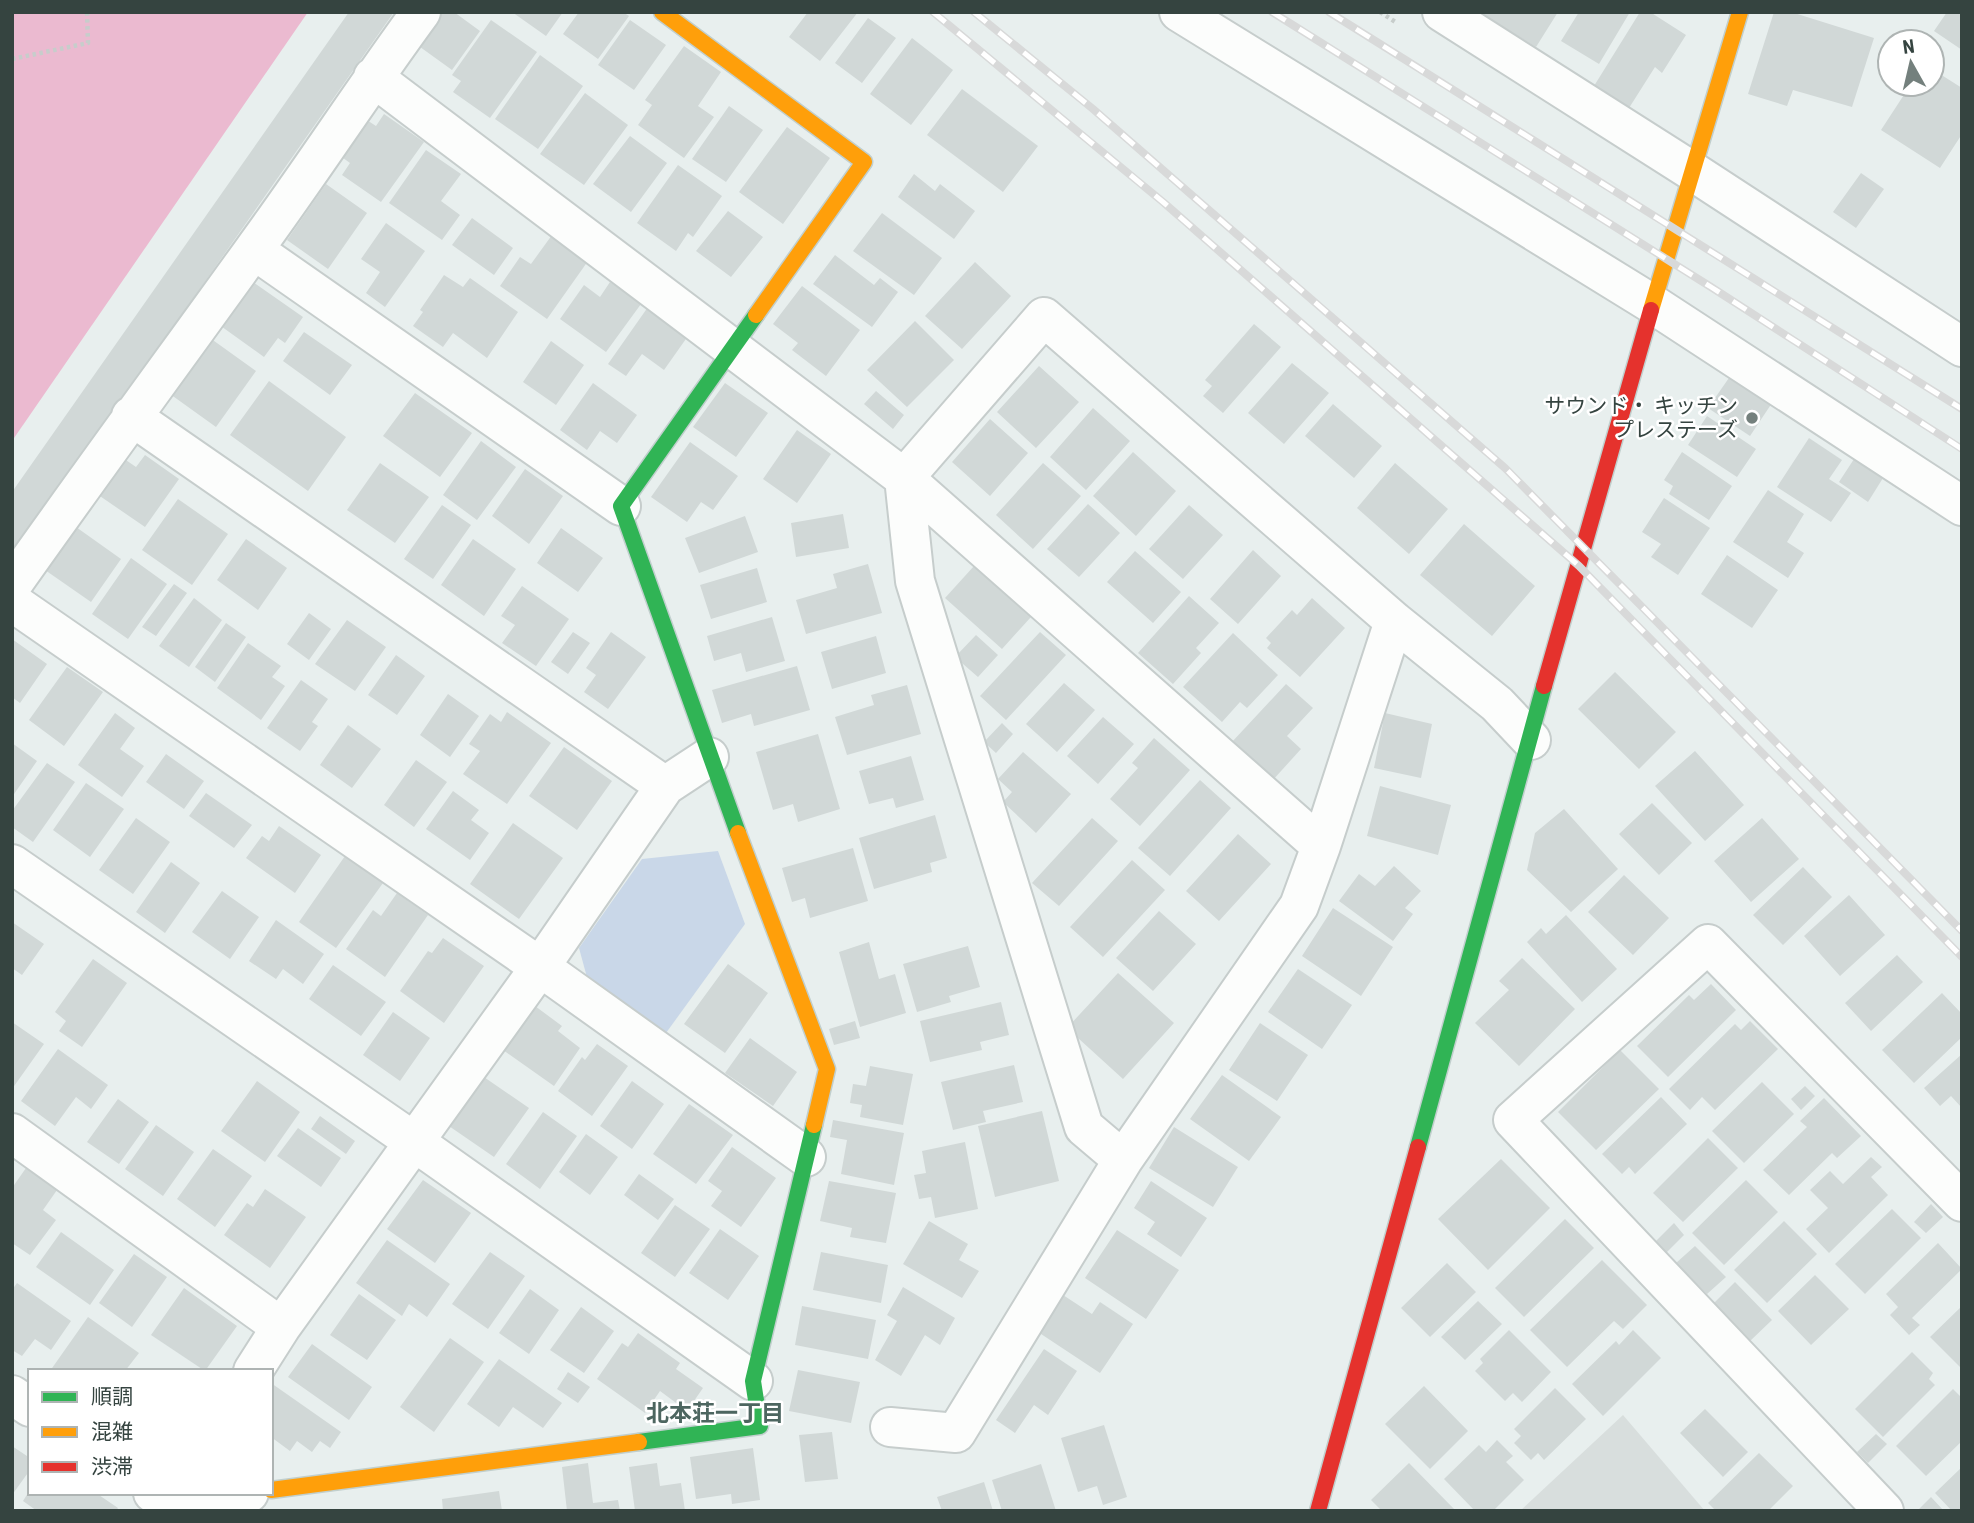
<svg xmlns="http://www.w3.org/2000/svg" width="1974" height="1523" font-family="'Roboto Condensed','Noto Sans JP',sans-serif">
<style>
.green{fill:#c9d7e8}
.parking{fill:#d8dedd}
.water{fill:#ebbad0}
.building{fill:#d1d8d7}
.lines{fill:none;stroke-linecap:round;stroke-linejoin:round}
.street-casing{stroke:#c6cdcc;stroke-width:42}
.fast-casing{stroke:#c1cfcd;stroke-width:19}
.slow-casing{stroke:#c1cfcd;stroke-width:19}
.jam-casing{stroke:#c1cfcd;stroke-width:19}
.path{stroke:#c7cdcb;stroke-width:4.5;stroke-dasharray:3.5 3.5;stroke-linecap:butt}
.street{stroke:#fcfdfc;stroke-width:38}
.fast{stroke:#30b455;stroke-width:16}
.slow{stroke:#ff9f0a;stroke-width:16}
.jam{stroke:#e5322d;stroke-width:16}
.rail-casing{stroke:#d8d9d9;stroke-width:8}
.rail{stroke:#fff;stroke-width:5;stroke-dasharray:16;stroke-linecap:butt}
.poi-dot{fill:#74807d;stroke:#fff;stroke-width:2.5}
.labels{text-anchor:middle;dominant-baseline:central;stroke-width:5;stroke-linejoin:round;paint-order:stroke}
.poi-label{font-size:21px;fill:#354440;stroke:#fff;text-anchor:end}
.neighbourhood-label{font-size:23px;font-weight:bold;fill:#4d6660;stroke:#fff}
</style>
<rect width="100%" height="100%" fill="#e8efee"/>
<path class="green" d="M718 851 745 924 666 1033 588 981 579 948 642 859Z"/>
<path class="parking" d="M1623 1415 1705 1511H1520Z"/>
<path class="water" d="M12 12H308L12 441Z"/>
<path class="building" d="M349 12H394L12 557V492Z
M428 12H454L480 31 452 70 409 39Z
M512 12H563L546 36Z
M579 12H623L629 16 598 59 563 34Z
M808 12H858L820 61 789 37Z
M1479 12H1558L1536 47Z
M1579 12H1630L1599 64 1561 41Z
M1640 12H1650L1686 35 1662 73 1655 67 1629 108 1594 86Z
M1774 12H1791L1874 38 1852 107 1793 90 1787 106 1748 94Z
M1947 12H1962V50L1934 31Z
M868 18 896 38 862 83 835 63Z
M491 20 537 52 490 118 453 92 461 81 452 75Z
M630 20 666 45 634 90 598 65Z
M912 38 953 70 911 125 870 94Z
M684 46 721 72 698 106 714 117 684 158 638 125 652 105 645 100Z
M540 55 583 86 538 149 495 119Z
M1932 69 1962 88V134L1940 168 1881 130 1911 84H1932Z
M962 89 1038 146 1003 192 927 135Z
M585 93 628 125 584 185 540 154Z
M729 106 763 130 726 182 692 159Z
M353 111 376 126 384 114 424 142 381 202 342 175 350 163 328 147Z
M787 127 830 158 783 224 739 192Z
M630 136 667 163 631 212 593 184Z
M426 150 461 174 441 201 460 215 442 240 389 203Z
M678 165 722 196 693 237 688 233 676 251 637 223Z
M1861 173 1884 189 1856 228 1833 212Z
M914 174 935 191 940 184 975 211 954 239 898 197Z
M326 184 367 213 328 269 287 240Z
M728 211 763 237 731 277 696 251Z
M882 213 942 258 914 295 853 251Z
M472 218 513 248 494 275 452 245Z
M386 223 425 251 385 307 366 293 380 272 361 259Z
M552 235 588 261 547 319 500 286 520 257 531 264Z
M835 255 874 285 880 278 898 292 872 327 813 284Z
M975 262 1011 296 962 349 925 316Z
M243 275 303 317 285 343 278 338 264 357 211 319Z
M444 275 463 287 470 278 518 312 487 358 453 333 443 347 413 326 423 312 420 310Z
M610 282 641 304 606 352 560 319 584 285 600 297Z
M802 286 860 330 826 376 792 350 798 343 773 324Z
M648 307 688 336 664 370 642 354 626 376 608 364Z
M915 321 954 360 907 407 867 370Z
M1254 324 1281 347 1223 413 1203 396 1212 386 1205 380Z
M304 332 352 365 330 395 283 361Z
M203 333 256 371 216 427 163 389Z
M551 341 584 365 556 405 523 382Z
M1292 363 1329 393 1284 444 1248 413Z
M1039 366 1079 402 1036 448 997 412Z
M1731 375 1772 403 1750 436 1708 408Z
M269 381 346 437 308 491 230 435Z
M593 383 637 415 617 443 600 431 587 450 560 430Z
M725 383 768 413 736 457 693 427Z
M876 391 904 415 893 429 864 404Z
M415 393 472 433 440 477 383 436Z
M1333 404 1382 446 1354 478 1305 436Z
M1093 408 1130 441 1086 490 1050 457Z
M1707 416 1756 449 1737 477 1688 445Z
M990 419 1028 453 990 496 952 462Z
M797 430 831 454 797 503 763 479Z
M1809 438 1842 460 1829 479 1851 493 1831 522 1777 487Z
M481 441 516 467 477 520 443 495Z
M690 442 738 476 713 510 701 502 687 522 651 497Z
M1133 452 1176 491 1136 536 1093 496Z
M1682 452 1732 486 1709 520 1669 494 1673 486 1664 480Z
M145 455 179 479 145 527 94 492 120 456 136 467Z
M1854 459 1883 478 1868 502 1839 482Z
M380 463 429 497 395 543 347 510Z
M1043 463 1081 496 1033 549 996 515Z
M1395 463 1448 509 1409 554 1357 508Z
M525 469 563 496 529 544 492 516Z
M1768 490 1804 514 1787 542 1804 553 1788 578 1733 542Z
M1664 498 1710 528 1678 575 1651 557 1661 544 1642 532Z
M178 499 228 534 192 585 142 550Z
M1088 504 1120 533 1079 577 1047 549Z
M442 505 471 525 433 579 404 559Z
M1189 505 1223 535 1183 579 1149 549Z
M843 514 849 548 796 557 791 523Z
M745 516 758 552 699 573 685 538Z
M1464 524 1535 586 1492 636 1420 575Z
M76 527 121 559 91 602 45 570Z
M561 528 603 558 578 592 537 563Z
M246 539 287 568 258 610 217 580Z
M473 539 516 569 484 616 441 585Z
M1253 550 1281 576 1238 624 1210 599Z
M1135 551 1181 592 1153 623 1107 582Z
M1727 555 1778 590 1752 628 1701 594Z
M131 558 167 584 128 639 92 614Z
M868 564 882 613 806 634 796 600 837 588 833 574Z
M974 566 1031 617 1002 649 945 598Z
M757 568 767 602 711 619 700 585Z
M174 584 187 593 156 636 142 627Z
M522 586 569 619 536 666 502 643 515 625 501 616Z
M1189 596 1219 623 1196 648 1201 653 1173 684 1138 653Z
M194 598 222 620 189 667 159 646Z
M1312 598 1345 628 1300 677 1267 648 1271 643 1266 638 1292 610 1297 615Z
M309 613 331 629 309 660 287 644Z
M772 617 785 661 746 672 741 653 714 661 707 636Z
M347 620 386 647 355 691 315 664Z
M226 623 246 637 215 682 195 667Z
M573 632 590 643 568 674 551 662Z
M611 632 646 657 608 709 584 692 596 675 586 668Z
M1040 632 1066 655 1006 720 980 696Z
M1233 633 1278 675 1247 708 1240 702 1222 722 1183 687Z
M976 635 998 655 978 677 955 657Z
M876 636 886 673 832 689 821 652Z
M12 639 47 664 20 703 12 697Z
M248 643 281 666 272 677 285 686 261 720 217 688Z
M396 655 425 676 397 715 368 695Z
M797 666 810 710 754 726 751 714 722 723 712 690Z
M67 667 103 692 64 746 29 720Z
M1615 672 1676 732 1639 769 1578 709Z
M301 680 328 699 312 722 318 726 300 751 267 728Z
M1064 683 1095 710 1057 752 1026 724Z
M1286 684 1313 708 1287 736 1301 749 1272 781 1231 743Z
M907 685 921 734 847 755 835 717 874 705 871 695Z
M448 694 479 716 450 757 420 735Z
M507 712 551 743 507 804 463 774 480 751 469 744 490 714 501 722Z
M115 713 135 728 120 749 144 766 122 797 78 765Z
M1385 713 1432 724 1421 778 1374 768Z
M1103 717 1134 744 1098 784 1067 756Z
M1002 723 1013 734 996 753 984 742Z
M348 725 381 749 352 788 320 765Z
M818 734 840 809 798 822 793 804 773 810 756 752Z
M1154 738 1190 770 1140 826 1110 799 1138 768 1132 763Z
M12 743 37 761 12 797Z
M564 747 612 781 577 830 529 796Z
M1695 751 1744 805 1705 841 1655 786Z
M1023 752 1071 794 1036 833 1003 802 1012 792 998 779Z
M166 754 204 781 184 809 146 782Z
M911 756 924 800 896 808 893 798 869 804 859 771Z
M416 760 447 782 414 827 384 805Z
M47 763 75 782 33 842 12 827V811Z
M1200 780 1231 808 1170 876 1138 848Z
M86 783 124 809 90 857 53 830Z
M1380 786 1451 805 1438 855 1367 836Z
M453 791 479 810 471 820 489 833 470 860 426 829Z
M206 793 252 825 234 848 189 816Z
M1652 803 1692 843 1659 875 1619 834Z
M1564 809 1618 869 1571 912 1527 870 1535 833Z
M935 815 947 858 930 863 932 872 874 889 859 838Z
M136 818 170 842 133 894 99 870Z
M1092 818 1118 841 1059 906 1032 883Z
M1762 818 1799 859 1751 902 1714 861Z
M513 823 563 858 519 919 470 884Z
M279 826 321 855 295 893 246 858 262 836 269 841Z
M1238 834 1271 864 1219 921 1186 891Z
M853 848 868 901 810 918 805 898 792 902 782 868Z
M345 856 383 883 336 948 299 922Z
M1132 860 1165 890 1103 957 1070 927Z
M171 862 200 883 165 933 136 912Z
M1394 866 1421 891 1405 908 1413 914 1393 941 1339 901 1359 874 1375 886Z
M1803 867 1832 897 1783 945 1753 915Z
M1624 875 1669 918 1633 955 1588 912Z
M222 891 259 917 230 959 192 932Z
M397 893 428 915 385 977 346 949 373 910 381 916Z
M1849 895 1885 935 1840 976 1804 936Z
M1333 908 1393 947 1361 996 1302 956Z
M1159 911 1196 944 1153 991 1116 958Z
M1566 915 1617 969 1582 1002 1527 942 1541 928 1546 934Z
M276 920 324 954 303 984 283 969 276 979 249 961Z
M12 922 44 944 22 975 12 968Z
M443 938 484 966 444 1023 400 991 428 951 432 953Z
M869 942 879 979 895 974 906 1013 860 1027 839 952Z
M968 946 980 987 949 996 951 1002 917 1012 903 964Z
M1897 955 1923 982 1871 1031 1845 1003Z
M1522 958 1575 1009 1519 1066 1475 1023 1509 990 1499 981Z
M93 959 127 983 82 1047 59 1031 66 1021 55 1012Z
M728 964 768 993 725 1053 684 1024Z
M333 965 386 1002 361 1036 309 999Z
M1298 969 1352 1005 1322 1049 1268 1012Z
M1118 973 1174 1023 1123 1079 1067 1028Z
M1711 984 1736 1010 1668 1077 1637 1046 1689 995 1694 1000Z
M1942 993 1962 1014V1037L1914 1083 1882 1050Z
M1001 1002 1009 1035 980 1042 982 1050 930 1062 920 1021Z
M535 1006 562 1026 558 1031 580 1048 554 1086 503 1050Z
M393 1012 430 1038 400 1081 363 1055Z
M855 1021 860 1038 834 1045 829 1029Z
M1750 1021 1778 1049 1715 1110 1702 1097 1690 1110 1669 1089 1735 1024 1741 1030Z
M12 1022 44 1044 12 1089Z
M1260 1023 1308 1055 1277 1101 1229 1070Z
M750 1038 797 1072 773 1106 725 1073Z
M597 1044 628 1066 592 1116 558 1091 582 1057 585 1060Z
M58 1049 108 1085 91 1109 76 1097 55 1126 21 1101Z
M1620 1050 1659 1089 1596 1150 1558 1112Z
M1962 1054V1108L1951 1096 1940 1106 1924 1088Z
M1014 1065 1023 1102 983 1111 986 1122 953 1130 941 1082Z
M870 1066 913 1074 903 1125 860 1117 862 1105 850 1103 853 1084 866 1086Z
M481 1075 529 1108 494 1157 446 1124Z
M1222 1075 1281 1117 1249 1161 1190 1119Z
M257 1081 300 1112 265 1162 221 1131Z
M632 1081 664 1104 632 1149 600 1126Z
M1762 1082 1794 1114 1744 1163 1712 1131Z
M1805 1086 1815 1096 1801 1110 1791 1099Z
M1661 1097 1687 1124 1635 1174 1629 1167 1622 1174 1602 1154Z
M1824 1098 1861 1136 1837 1158 1832 1153 1789 1195 1763 1170 1807 1127 1800 1121Z
M118 1099 149 1122 119 1164 87 1142Z
M689 1104 733 1135 696 1184 653 1154Z
M1042 1111 1059 1181 995 1197 978 1126Z
M543 1112 577 1136 540 1189 506 1164Z
M320 1116 355 1141 346 1154 311 1129Z
M833 1120 904 1133 894 1185 841 1174 847 1140 830 1137Z
M156 1125 194 1152 163 1196 125 1169Z
M1174 1127 1238 1167 1213 1207 1149 1168Z
M298 1128 341 1158 321 1187 277 1156Z
M586 1134 618 1157 590 1195 559 1172Z
M1708 1138 1738 1168 1683 1222 1653 1193Z
M965 1142 978 1209 935 1218 931 1197 919 1199 914 1175 926 1173 922 1151Z
M732 1147 776 1178 741 1227 711 1206 722 1191 708 1181Z
M213 1149 252 1176 215 1227 177 1199Z
M1871 1157 1882 1167 1871 1177 1888 1195 1829 1253 1806 1229 1828 1208 1810 1190 1830 1171 1843 1184Z
M1501 1159 1550 1208 1488 1270 1438 1219Z
M26 1168 57 1190 43 1210 56 1220 30 1255 12 1243V1188Z
M639 1174 674 1199 658 1220 624 1195Z
M423 1180 471 1213 435 1263 387 1229Z
M1746 1180 1778 1212 1724 1265 1692 1233Z
M829 1181 896 1193 886 1243 850 1237 852 1228 820 1221Z
M1151 1181 1207 1218 1181 1257 1147 1234 1155 1222 1134 1208Z
M265 1189 306 1217 270 1268 224 1235 247 1203 253 1207Z
M1931 1204 1943 1217 1926 1233 1914 1222Z
M675 1205 710 1229 675 1277 641 1253Z
M1892 1209 1921 1238 1865 1294 1835 1264Z
M1565 1219 1594 1248 1524 1317 1495 1288Z
M929 1221 968 1244 959 1260 979 1271 962 1298 903 1264Z
M1784 1221 1817 1254 1767 1303 1734 1270Z
M1674 1223 1684 1235 1665 1254 1654 1243Z
M720 1229 759 1256 728 1300 689 1273Z
M1117 1230 1179 1270 1146 1319 1085 1278Z
M61 1232 114 1270 90 1305 36 1267Z
M387 1240 450 1284 427 1317 409 1304 402 1316 356 1283Z
M1938 1243 1962 1269 1912 1318 1920 1325 1909 1335 1890 1315 1898 1307 1886 1294Z
M1695 1246 1726 1277 1707 1294 1676 1263Z
M490 1252 525 1276 488 1329 452 1304Z
M821 1252 888 1265 881 1303 813 1290Z
M134 1254 167 1277 132 1327 99 1303Z
M1602 1260 1647 1305 1623 1329 1614 1321 1567 1367 1530 1330Z
M1447 1263 1476 1292 1430 1337 1401 1308Z
M1815 1275 1849 1309 1811 1345 1778 1311Z
M1735 1282 1772 1320 1749 1342 1712 1305Z
M17 1283 71 1321 51 1350 35 1339 22 1356 12 1350V1290Z
M903 1287 955 1318 940 1345 925 1335 901 1376 875 1360 897 1321 887 1315Z
M184 1288 237 1326 205 1371 151 1335Z
M530 1289 559 1310 529 1354 499 1333Z
M359 1294 396 1320 367 1360 330 1335Z
M1063 1295 1092 1314 1100 1302 1133 1324 1100 1373 1038 1332Z
M1478 1301 1502 1324 1465 1360 1441 1337Z
M802 1306 876 1320 868 1359 795 1345Z
M1962 1306V1369L1930 1337Z
M581 1307 614 1331 584 1373 550 1350Z
M88 1317 139 1353 125 1371H50Z
M1509 1330 1551 1372 1522 1402 1513 1393 1505 1401 1475 1371 1483 1363 1480 1359Z
M1633 1330 1661 1358 1603 1416 1572 1384 1616 1341 1619 1345Z
M638 1333 680 1363 676 1369 703 1388 687 1411 660 1391 645 1413 597 1379 622 1343 628 1347Z
M450 1338 484 1362 434 1432 400 1407Z
M312 1344 372 1387 349 1420 288 1377Z
M1044 1349 1077 1371 1048 1415 1034 1405 1015 1433 996 1420Z
M1912 1352 1933 1373 1929 1379 1935 1385 1883 1437 1855 1409Z
M499 1359 562 1403 543 1428 513 1407 499 1427 467 1404Z
M798 1370 860 1382 851 1423 789 1411Z
M568 1372 590 1387 578 1403 557 1389Z
M271 1383 341 1432 330 1448 320 1441 312 1452 297 1441 290 1451 271 1437Z
M1424 1386 1468 1431 1430 1469 1385 1424Z
M1555 1388 1586 1419 1544 1460 1538 1453 1531 1460 1514 1443 1521 1436 1514 1429Z
M1953 1389 1962 1398V1441L1926 1476 1896 1446Z
M1705 1409 1748 1452 1723 1477 1680 1433Z
M1104 1425 1127 1497 1103 1505 1097 1486 1078 1492 1061 1438Z
M832 1432 838 1479 805 1482 799 1435Z
M1876 1434 1887 1444 1868 1463 1857 1452Z
M1497 1440 1513 1456 1506 1462 1524 1480 1493 1511H1475L1444 1479 1479 1445 1486 1452Z
M12 1446 30 1458V1470L12 1495Z
M753 1448 760 1500 732 1504 731 1494 696 1499 690 1457Z
M1759 1453 1793 1486 1768 1511H1716L1708 1503Z
M588 1463 593 1503 618 1500 620 1511H567L562 1467Z
M657 1463 660 1486 681 1483 685 1511H635L629 1467Z
M1409 1463 1456 1511H1382L1371 1500Z
M1041 1464 1056 1511H1002L992 1480Z
M1962 1467V1511H1952L1935 1493Z
M984 1482 993 1511H942L937 1497Z
M499 1491 502 1511H443L442 1499Z
M28 1493H96L118 1508 116 1511H37L23 1501Z
M1931 1497 1944 1511H1921L1919 1509Z"/>
<g class="lines">
<g class="street-casing">
<path id="street" d="M1179 12 1654 305 1962 506
M1442 12 1692 171 1962 347
M373 77 904 478 1321 846
M254 250 621 506
M131 416 665 786
M12 585C91 473 172 363 252 252 310 173 363 91 421 12
M12 602 540 967 806 1157
M12 864 413 1141 753 1381
M12 1133 281 1327
M1123 1160 1084 1127 915 581 904 478 1044 317 1394 621 1497 704 1531 740
M253 1371 281 1327 540 967 665 786 709 757
M12 1395 30 1407
M890 1427 956 1433 1123 1160 1299 906 1321 846 1394 621
M153 1493 168 1504 249 1493
M1884 1511 1513 1120 1708 944 1962 1202"/>
</g>
<g class="fast-casing">
<path id="fast" d="M738 833 621 506 756 315
M1418 1147 1544 686
M639 1442 760 1426 753 1381 814 1125"/>
</g>
<g class="slow-casing">
<path id="slow" d="M662 12 864 162 756 315
M1651 310 1740 12
M738 833 827 1069 814 1125
M271 1490 639 1442"/>
</g>
<g class="jam-casing">
<path id="jam" d="M1544 686 1651 310
M1318 1511 1418 1147"/>
</g>
<path class="path" d="M1380 12 1397 23
M12 59 88 43 87 12"/>
<use href="#street" class="street"/>
<use href="#fast" class="fast"/>
<use href="#slow" class="slow"/>
<use href="#jam" class="jam"/>
<g class="rail-casing">
<path id="rail" d="M933 12 1163 202 1579 566 1962 957
M974 12 1093 109 1505 468 1962 931
M1272 12 1711 287 1962 449
M1329 12 1962 409"/>
</g>
<use href="#rail" class="rail"/>
</g>
<circle class="poi-dot" cx="1752" cy="418" r="7"/>
<g class="labels">
<g class="poi-label">
<text x="1738" y="406">サウンド・ キッチン<tspan x="1738" dy="24">プレステーズ</tspan></text>
</g>
<g class="neighbourhood-label">
<text x="715" y="1413">北本荘一丁目</text>
</g>
</g>
<rect width="1974" height="1523" fill="none" stroke="#354440" stroke-width="28"/>
<rect x="28" y="1369" width="245" height="126" fill="#ffffff" stroke="#aeb4b3" stroke-width="2"/>
<rect x="42" y="1392" width="35" height="10" fill="#30b455" stroke="#aeb4b3" stroke-width="2"/>
<text x="91" y="1404" font-size="21" fill="#354440">順調</text>
<rect x="42" y="1427" width="35" height="10" fill="#ff9f0a" stroke="#aeb4b3" stroke-width="2"/>
<text x="91" y="1439" font-size="21" fill="#354440">混雑</text>
<rect x="42" y="1462" width="35" height="10" fill="#e5322d" stroke="#aeb4b3" stroke-width="2"/>
<text x="91" y="1474" font-size="21" fill="#354440">渋滞</text>
<g transform="translate(1911 63) rotate(352)"><circle r="33" fill="#ffffff" stroke="#aeb4b3" stroke-width="2"/>
<path d="M0-5L12 26L0 18L-12 26Z" fill="#74807d"/>
<text y="-10" font-size="19" font-weight="bold" text-anchor="middle" fill="#354440">N</text>
</g>
</svg>
